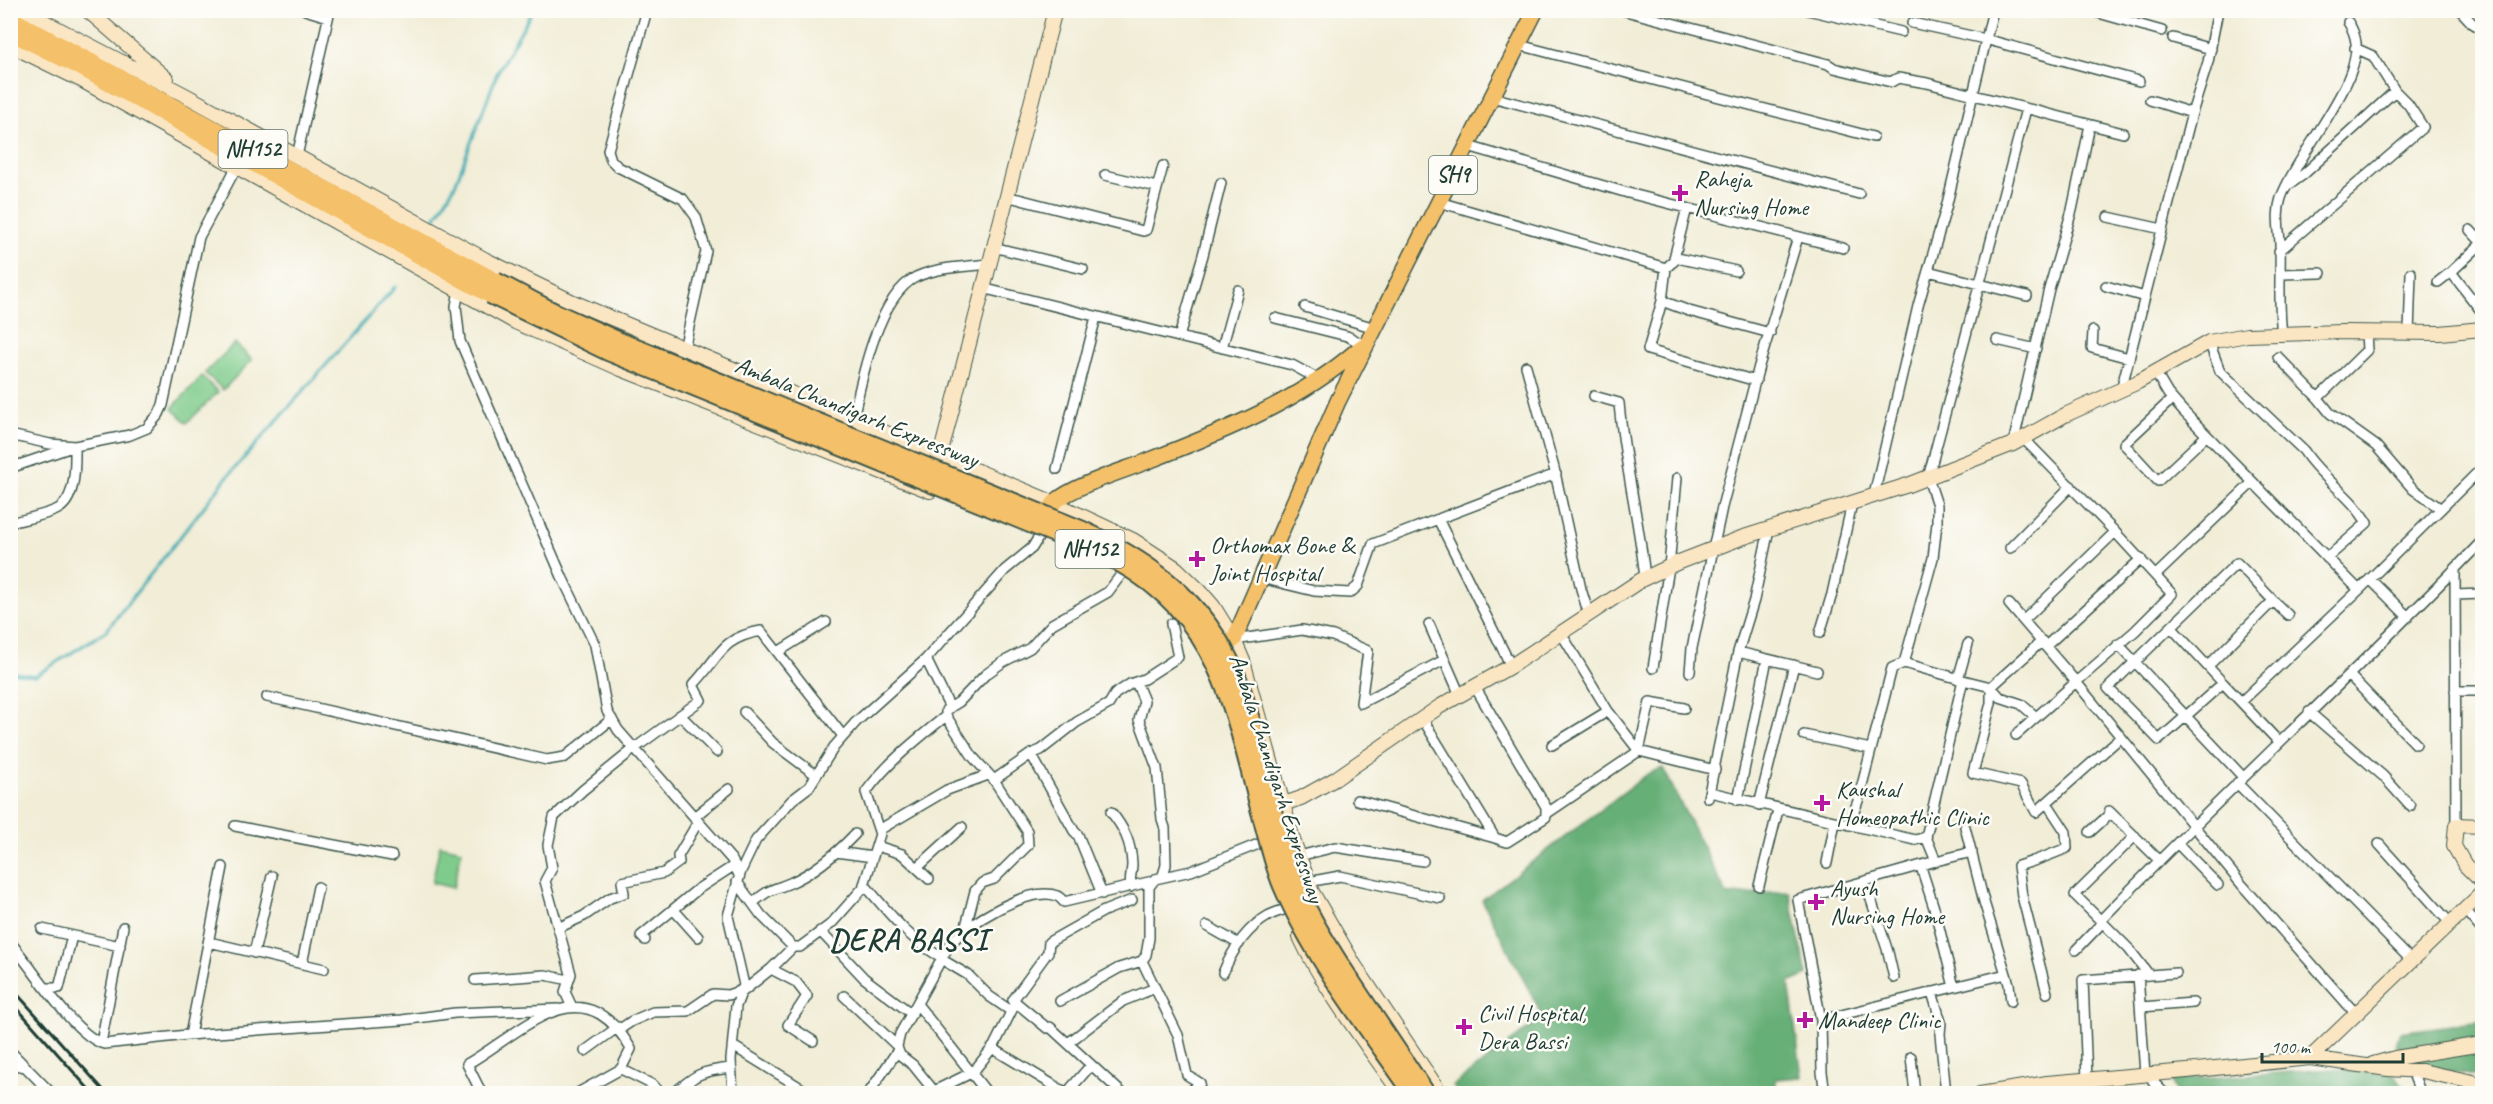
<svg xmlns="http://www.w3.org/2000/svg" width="2493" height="1104" font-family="Caveat,sans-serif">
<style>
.green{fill:#7ecb8b;stroke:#4e8460;stroke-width:1.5}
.forest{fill:#66af77;stroke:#427656;stroke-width:1.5}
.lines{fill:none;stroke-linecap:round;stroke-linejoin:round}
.stream{stroke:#39abb2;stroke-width:3}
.street-casing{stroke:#3e574c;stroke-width:12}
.secondary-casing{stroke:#3e574c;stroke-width:16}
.primary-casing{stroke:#3e574c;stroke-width:18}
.highway-casing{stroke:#3e574c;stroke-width:20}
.street{stroke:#fff;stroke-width:9}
.secondary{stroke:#fbe6c3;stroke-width:14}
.primary{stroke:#f4c16a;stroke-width:15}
.highway{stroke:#f4c16a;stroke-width:16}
.rail{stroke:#1f3d34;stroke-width:3}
.highway-bridge-casing{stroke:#3e574c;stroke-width:20;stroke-linecap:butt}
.highway-bridge{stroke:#f4c16a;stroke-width:16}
.poi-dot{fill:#b5179e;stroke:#fdfcf7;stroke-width:2}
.labels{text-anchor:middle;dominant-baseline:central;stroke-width:5;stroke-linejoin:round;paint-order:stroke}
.shield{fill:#fdfcf7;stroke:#62766e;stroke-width:1.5}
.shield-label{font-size:22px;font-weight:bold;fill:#1f3d34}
.poi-label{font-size:24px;fill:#1f3d34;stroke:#fdfcf7;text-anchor:start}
.street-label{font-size:24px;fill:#1f3d34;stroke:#fdfcf7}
.district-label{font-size:30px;font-weight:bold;letter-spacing:1.5px;fill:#1f3d34;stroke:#fdfcf7}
</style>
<rect width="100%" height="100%" fill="#fdfcf7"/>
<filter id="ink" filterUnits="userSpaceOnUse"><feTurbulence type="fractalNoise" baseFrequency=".0167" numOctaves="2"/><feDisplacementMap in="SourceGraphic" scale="12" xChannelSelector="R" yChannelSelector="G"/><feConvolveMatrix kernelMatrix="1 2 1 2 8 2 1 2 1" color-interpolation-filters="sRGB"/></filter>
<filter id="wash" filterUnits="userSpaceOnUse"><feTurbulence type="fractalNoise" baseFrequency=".008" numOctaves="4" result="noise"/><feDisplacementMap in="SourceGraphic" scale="24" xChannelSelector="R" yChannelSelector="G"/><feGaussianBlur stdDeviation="1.35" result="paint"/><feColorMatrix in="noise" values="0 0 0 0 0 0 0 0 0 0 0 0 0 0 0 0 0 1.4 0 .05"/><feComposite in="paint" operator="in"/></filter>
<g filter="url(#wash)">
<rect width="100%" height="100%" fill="#f1edd7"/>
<path class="green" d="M235 343 252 360 223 390 205 373Z
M202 376 218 392 187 423 172 408Z
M440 845 462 850 453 888 432 883Z"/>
<path class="forest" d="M1663 768 1727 895 1789 891 1807 975 1789 983 1802 1077 1776 1079V1094L1458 1093 1453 1086 1543 1017 1482 900 1649 773Z
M2482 1021V1077L2420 1066 2396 1045 2400 1032Z
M2333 1069 2394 1074 2409 1093H2177L2171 1080Z"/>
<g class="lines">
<path class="stream" d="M431 225 455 185 498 71 533 10
M10 672 35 676 106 631 228 476 395 287"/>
</g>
</g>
<g filter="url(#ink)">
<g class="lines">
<g class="street-casing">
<path id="street" d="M305 10 328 17
M647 10 608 150 611 160 618 167 683 199 696 217 706 251 684 349
M1622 10 1828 64 1834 68 1891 82 1898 78 1927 83 2123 133
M1808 10 1901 32
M2088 10 2162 31
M2460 10 2472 23 2482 29
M1912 23 1985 39 2139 81
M2173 38 2211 49
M1519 45 1873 137
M1492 97 1859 194
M2150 100 2192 113
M1468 146 1628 193 1843 248
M297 156 330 10
M1105 175 1157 187
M2290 184 2304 174 2395 91 2373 56 2355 48
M1006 196 1143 231 1146 230 1163 166
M1439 202 1666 268 1677 258 1736 271
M2108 217 2162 229
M2470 230 2482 243
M2482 243 2451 272 2482 312
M993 247 1083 269
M2279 251 2423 127 2408 104 2395 91
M1673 262 1687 208
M1666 268 1662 301 1689 311 1770 333
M1928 271 2027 296
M2280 274 2321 273
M2438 282 2451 272
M460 286 456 306 460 341 563 579 595 645 607 711 618 730 732 860 739 875
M2106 286 2145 297
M982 288 1292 365 1318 379
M1662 301 1648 350 1756 381
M1305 307 1375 328
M1275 318 1347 336 1363 344
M2093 331 2092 348 2129 358
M2366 333 2367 350 2318 398 2330 413 2376 446 2413 489 2441 509
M2282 334C2278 304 2281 273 2280 243 2279 227 2276 213 2281 198 2297 154 2359 87 2356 43 2355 34 2352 28 2348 22
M2409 334 2411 273
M1179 337 1203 255 1221 183
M1997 340 2036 349
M2209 342 2220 371 2304 451C2321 478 2351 495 2367 523L2327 558
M1222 348 1238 290
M2278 357 2318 398
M1526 366 1554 468 1581 589 1589 615
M2155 372 2168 394 2183 411 2359 590 2241 702
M2121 390 2192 113 2208 62 2218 10
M1594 396 1619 403C1624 462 1639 519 1645 578
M2172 399 2124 444 2158 481 2207 435
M853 419C861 381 878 296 916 277 938 267 964 267 989 264
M10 435 50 444 75 446 130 435 147 428 159 414 163 405 199 237 236 168
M2023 438 2115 532 2024 620
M2013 444 2049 289 2072 210 2090 125
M10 468 75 446C75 464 77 501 56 510 42 516 25 519 10 523
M1057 469 1096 317
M1874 495 1918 306 1946 208 1993 10
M1438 519 1511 666
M2010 548 2071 486
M2455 569 2456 825
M2156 575 2253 482
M1261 578 1314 591 1350 593 1358 586 1373 544 1556 474
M2370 579 2408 617
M2359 590 2482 468
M2455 595 2482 594
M2009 604 2076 682 2135 631 2172 594 2115 532
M1429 624 1460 695
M2172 628 2223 683
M1561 633 1608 711 1639 751 1715 770
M1820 633 1832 594 1852 503
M1234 640 1302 630 1333 636 1368 651 1361 703 1444 660
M2118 644 2243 777
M2046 646 2141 559
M778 652 826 622
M1738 652 1817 671
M926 659 950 708
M1904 663 1963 680 1926 837
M2208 666 2273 601
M1653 668 1669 567 1677 478
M1690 672 1692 648 1722 507 1759 366 1798 237
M2349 675 2416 744
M1958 679 1968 644
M1963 680 1991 687 2042 641
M1136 682 1144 701 1139 720 1157 768 1162 819 1165 828 1166 865 1163 875
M2455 691H2482
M267 697 547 760 565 757 612 719
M744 712 773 743 816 775
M2309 712 2383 776 2410 806
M680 715 717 752
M946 716 973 757 994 780 1031 754 1041 750 1077 722 1109 704 1115 694 1130 684 1144 679 1178 657 1171 624
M2036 717 2021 704 2000 697 1991 687V703L1973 773 2021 784 2036 812 2121 737
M1422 718 1495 838 1507 842 1546 817V807L1475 687
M1804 735 1871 749
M2016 735 2076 682 2243 886 2356 1014
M2279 742 2223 683 2159 740 2108 688 2237 563C2255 580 2270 599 2288 615
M1552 745 1608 711
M1031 754 1074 831 1078 835 1102 894
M2237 783 2412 961
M1710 792 1915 840 1926 837 1936 861 1798 900 1821 1020 1822 1072 1825 1094
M1708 798 1738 652 1754 600 1769 529
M1357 800 1495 838
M1738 800 1767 659
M1759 805 1794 665
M2109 811 2159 860
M1111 812C1124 828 1131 842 1132 864 1132 872 1129 879 1131 887
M1546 814 1639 751 1650 702 1684 708
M694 817 729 789
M1849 825 1858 801 1892 668 1904 663 1933 558 1937 523V505L1928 478 2026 109
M235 826 392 856
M1965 827 1984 902 2009 984 2011 1001
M879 830 947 790 988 775
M2090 832 2111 813
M2135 836 2075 895 2129 949 2149 975
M2177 843 2218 885
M2379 844 2451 924
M877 846 902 854 929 879
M836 852 873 857
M1299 856 1335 847 1423 861
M1936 861 1972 852
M1827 863 1835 822
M1921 867 1935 911 1954 987
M917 868 962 827
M1865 881 1888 952 1894 978
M737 882 761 915 793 947
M1308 882 1340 876 1440 898
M864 884C886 909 912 944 942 957
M1759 886 1778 810
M753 903C770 888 771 891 790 883 815 872 836 854 855 834
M674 910 698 937
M2465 910 2482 930
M2100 921C2224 792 2358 671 2482 541
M1207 926 1239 944
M558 928 584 916 610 898 624 893 622 882 664 873 679 862 678 856 698 822
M42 929 120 946
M965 930 975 891 982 883 994 879 1028 845 1027 831 994 780
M820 931 864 978 912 1014
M645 940 641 936 698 889 735 865
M10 942C33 968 73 1035 104 1044L187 1035 402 1020 455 1013 558 1009
M209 942 324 969
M2076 950 2102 923
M254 953 272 876
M941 959 968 975 989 996 1011 1011
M302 964 318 887
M771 969 796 982 807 996 788 1025 813 1041
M1223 973C1232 951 1247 928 1268 916 1273 913 1281 911 1286 909
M2138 975 2145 1074
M475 980 545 975 569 980
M47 988H59L72 936
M1932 992 1941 1022 1940 1034 1946 1094
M741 993 771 969 793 947H800L831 924 863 888 880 834 866 792C887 763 917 739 946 716V710L959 702 985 675 1003 662 1030 648 1052 624 1108 592 1123 572
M2047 993 2022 896 2018 866C2035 861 2050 855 2067 848L2066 832 2047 803
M844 996 897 1046
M1060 1001 1119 968 1142 961
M917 1004 988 1094
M572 1007 565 992 571 974 545 881 552 868 548 845 554 817 583 790 635 748 701 700 693 685C720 657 720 638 761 631L843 736
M2141 1007 2193 1003
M1821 1020 2006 974
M620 1029 632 1021 653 1012 688 1011 713 994 728 995 742 990
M190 1035 223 867
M101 1043 123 927
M1068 1043 1123 1001 1155 988
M733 1046 801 1088 795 1094
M992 1048 1068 1094
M898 1050 900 1055 913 1065 934 1091
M10 1051 52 1094
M585 1051 618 1027
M1911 1057 1915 1094
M10 1064 26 1067
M2412 1071 2421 1094
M2149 1073 2154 1083 2165 1094
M2087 1079 2083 980 2176 973
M1071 1088 1091 1065
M482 1094 467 1064C523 1032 582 963 631 1049L621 1069
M576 1094 621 1069 653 1085 661 1094
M673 1094C696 1074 701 1071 731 1068
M733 1094 731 1060 736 1006 744 985 728 916 741 871 756 840 792 800 809 787 834 747 856 722 926 659 1005 570 1032 548 1040 535
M868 1094 898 1050 897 1046 900 1034 948 947C963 925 1030 885 1057 896 1060 897 1062 900 1064 902L1153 881
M935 1094 934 1091 973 1072 994 1046 1016 1002
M1123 1094 1050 1027 1047 1028 1013 1000 1048 952 1049 942 1104 911 1132 900
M1188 1094 1200 1083 1187 1075 1178 1035 1142 961 1146 955 1149 938V887L1155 879 1191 871 1261 843"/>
</g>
<g class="secondary-casing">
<path id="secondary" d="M22 10 187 96 486 260 573 302 1054 503 1133 540 1176 568 1200 591 1213 606 1234 640 1243 661 1293 840 1312 892 1355 966 1441 1094
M87 10 167 79
M10 45 81 80 515 322 621 369 930 491
M940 456 1055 10
M1275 807 1301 798 1335 779 1439 707 1511 666 1641 580 1679 562 1741 538 1908 485 2013 444 2065 415 2138 382 2209 342 2247 335 2342 332 2440 333 2482 329
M2482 826 2456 825 2454 846 2465 865 2482 882
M1300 937C1326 993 1366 1043 1401 1094
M2310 1058 2482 893
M2373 1064 2395 1058 2482 1044
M1980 1094 2047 1083 2187 1071 2310 1058 2388 1069 2422 1071 2482 1084"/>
</g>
<g class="primary-casing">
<path id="primary" d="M1044 526C1047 519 1050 507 1055 502 1075 485 1123 471 1148 461 1222 432 1301 401 1361 347
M1213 654 1234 640 1338 401 1536 10"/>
</g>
<g class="highway-casing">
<path id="highway" d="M10 18 496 281
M10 32 76 65 490 295"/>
</g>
<use href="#street" class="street"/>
<use href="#secondary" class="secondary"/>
<use href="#primary" class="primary"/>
<use href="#highway" class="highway"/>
<path class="rail" d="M10 986 107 1094
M10 1000 93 1094"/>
<g class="highway-bridge-casing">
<path id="highway-bridge" d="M496 281 553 311 622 342 1083 530C1158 564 1214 609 1242 689 1263 752 1270 819 1295 881 1307 911 1324 938 1341 965 1369 1008 1398 1051 1427 1094
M490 295 608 352 1096 551C1216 607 1230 695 1260 812 1267 836 1272 863 1282 886 1314 960 1367 1027 1413 1094"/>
</g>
<use href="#highway-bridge" class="highway-bridge"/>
</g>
</g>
<g class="poi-dot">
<path d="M1677 184h6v6h6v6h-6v6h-6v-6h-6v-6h6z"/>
<path d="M1194 550h6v6h6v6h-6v6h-6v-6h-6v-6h6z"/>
<path d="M1819 794h6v6h6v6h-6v6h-6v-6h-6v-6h6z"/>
<path d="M1813 893h6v6h6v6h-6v6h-6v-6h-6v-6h6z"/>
<path d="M1802 1011h6v6h6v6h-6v6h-6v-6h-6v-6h6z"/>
<path d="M1461 1018h6v6h6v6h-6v6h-6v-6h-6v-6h6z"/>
</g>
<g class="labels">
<g class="shield">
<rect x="218.5" y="130" width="69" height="38" rx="4.5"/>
<rect x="1429" y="156" width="48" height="38" rx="4.5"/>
<rect x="1055.5" y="530" width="69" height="38" rx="4.5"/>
</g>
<g class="shield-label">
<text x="253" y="149">NH152</text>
<text x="1453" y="175">SH9</text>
<text x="1090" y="549">NH152</text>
</g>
<g class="poi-label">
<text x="1694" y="179">Raheja<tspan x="1694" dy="28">Nursing Home</tspan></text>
<text x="1210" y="545">Orthomax Bone &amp;<tspan x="1210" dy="28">Joint Hospital</tspan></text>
<text x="1836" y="789">Kaushal<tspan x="1836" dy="28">Homeopathic Clinic</tspan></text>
<text x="1830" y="888">Ayush<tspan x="1830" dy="28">Nursing Home</tspan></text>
<text x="1478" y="1013">Civil Hospital,<tspan x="1478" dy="28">Dera Bassi</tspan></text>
<text x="1818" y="1020">Mandeep Clinic</text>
</g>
<g class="street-label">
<text transform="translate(857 412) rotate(22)">Ambala Chandigarh Expressway</text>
<text transform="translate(1277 778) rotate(72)">Ambala Chandigarh Expressway</text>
</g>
<g class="district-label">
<text x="909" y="940">DERA BASSI</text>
</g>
</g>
<rect width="2493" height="1104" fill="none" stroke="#fdfcf7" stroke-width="36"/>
<path d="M2262 1053v9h141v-9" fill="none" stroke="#1f3d34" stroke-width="3"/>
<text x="2271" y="1053" font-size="18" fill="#1f3d34" stroke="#fdfcf7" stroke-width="4.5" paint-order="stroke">100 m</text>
</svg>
